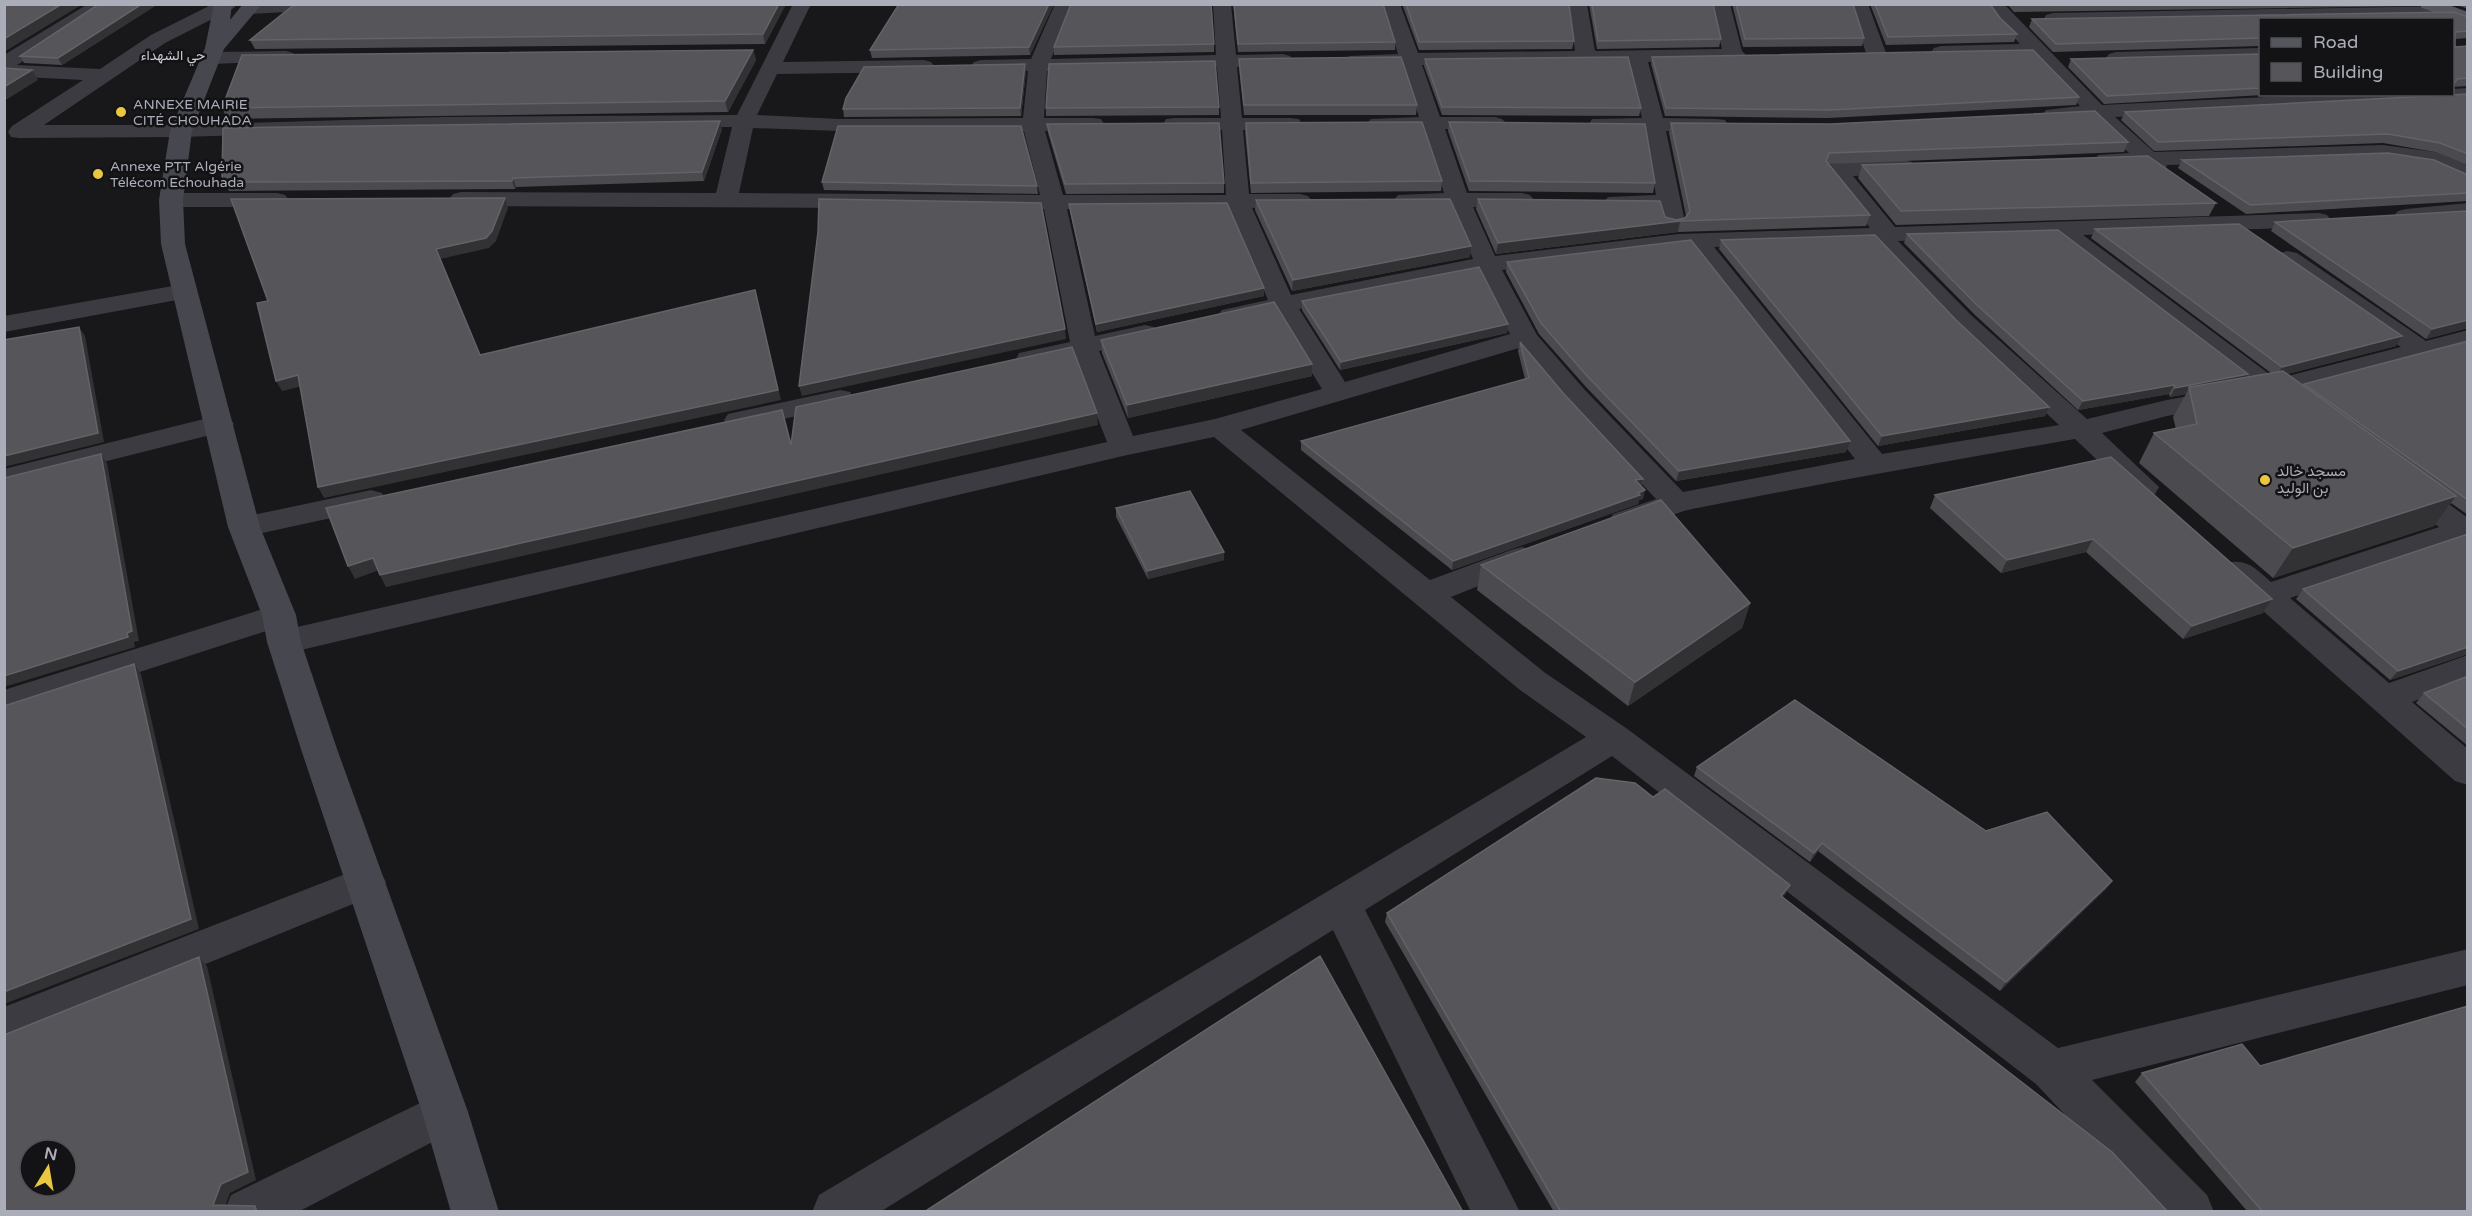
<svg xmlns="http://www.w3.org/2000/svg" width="2472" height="1216" font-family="'Varela Round',Vazirmatn,sans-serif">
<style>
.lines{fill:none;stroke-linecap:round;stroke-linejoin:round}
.street{fill:#3b3b41;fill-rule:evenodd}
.secondary{fill:#47484f;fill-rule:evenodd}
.primary{fill:#55565e;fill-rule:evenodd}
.wall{fill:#4a4a4f}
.shaded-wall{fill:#323235}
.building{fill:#55555a;stroke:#626369;stroke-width:1.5;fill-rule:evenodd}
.poi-dot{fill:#e9c741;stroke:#131315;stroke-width:2}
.labels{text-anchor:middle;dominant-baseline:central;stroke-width:5;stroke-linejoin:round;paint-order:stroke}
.far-neighbourhood-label{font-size:14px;fill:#cccdd5;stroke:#131315}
.far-poi-label{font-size:14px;fill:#abaeb9;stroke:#131315;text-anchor:start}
.poi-label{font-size:15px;fill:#abaeb9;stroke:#131315;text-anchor:start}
</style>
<rect width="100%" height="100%" fill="#18181a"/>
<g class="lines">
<path class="street" d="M88 4H111L17 65 100 69 151 35 213 4H237L234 8 165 43 44 125H181L443 117 737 115 793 4H811L783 62 924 60 931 62 934 66 931 70 924 72 777 74 757 115 840 119 1023 118 1028 71 981 72 974 70 971 66 974 62 981 60 1031 59 1055 4H1073L1051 59 1216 55 1213 4H1231L1236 55 1283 54 1290 56 1293 60 1290 64 1283 66 1237 67 1242 118H1291L1299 119 1302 124 1299 129 1291 130H1243L1249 194H1300L1308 196 1312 201 1308 206 1252 208 1291 295 1473 259 1450 207 1398 205 1394 200 1398 195 1444 193 1423 129 1371 127 1367 123 1371 119 1419 117 1402 65 1356 66 1349 64 1346 60 1349 56 1398 54 1382 4H1400L1418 53 1575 51 1569 4H1587L1595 51 1722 49 1712 4H1730L1742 51 1746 55 1743 59 1648 62 1663 118 1717 119 1725 120 1728 125 1725 130 1717 131H1666L1685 222 1681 227 1673 229 1665 227 1659 209 1608 207 1604 202 1608 197 1656 195 1645 131 1592 129 1589 124 1592 119 1642 118 1628 62 1422 65 1440 117H1495L1502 119 1506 123 1502 127 1495 129H1445L1467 193H1522L1530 195 1534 200 1530 205 1473 207 1495 256 1678 234 1870 228 1825 170 1828 165 1836 163 1904 160 1912 162 1915 167 1912 172 1904 174 1853 176 1895 227 2319 213 2327 215 2331 220 2327 225 2319 227 2083 235 2276 379 2401 347 2279 263 2276 258 2279 253 2288 251 2297 253 2426 341 2468 330V346L2292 392 2296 397 2292 403 2282 405 2266 398 2167 416 2102 433 2159 487 2155 494 2144 496 2133 494 2075 439C1947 461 1819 484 1692 509 1667 514 1638 535 1613 528L1609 521 1613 514 1656 499 1564 401 1519 348 1241 430 1430 580 1511 550 1522 547 1533 550 1538 557 1533 564 1451 597 1544 672 1626 728 2058 1048 2468 949V985L2092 1080 2207 1195 2214 1212H2157L2036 1084 1612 756 1365 910 1520 1212H1471L1333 930 880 1212H812L819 1195 1586 737 1520 690 1214 437 1123 456 284 654 272 650 267 642 272 634 284 630 1107 442 1074 357 1029 367 1019 365 1016 359 1019 353 1070 342 1044 209 461 206 453 204 449 199 453 194 461 192 716 193 732 127 443 129 181 137 19 138 11 137 8 132 12 126 83 80 4 76V55ZM1217 67 1221 118H1174L1166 119 1163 124 1166 129 1174 130H1222L1226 195H1063L1045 131 1093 130 1101 129 1104 124 1101 119 1093 118H1044L1047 71ZM753 128 840 131H1024L1040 195 739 193ZM1229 208 1268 300 1222 310 1218 315 1222 320 1231 323 1276 314 1322 389 1215 419 1133 436 1099 351 1154 339 1158 333 1154 327 1145 325 1095 336 1067 209ZM2054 236 2248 385 2167 400 2087 419 1972 316 1898 241ZM1872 242 1954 328 2059 425 1882 454 1714 247ZM1678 248H1690L1855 459 1683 492 1584 389 1537 335 1502 270ZM1479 273 1510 334 1345 382 1299 309Z
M243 4H355L346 9 250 14 243 12 241 8Z
M1850 4H1868L1886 53 1883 57H1869L1866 53Z
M1984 4H2004L2102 105 2329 94H2452V89L2468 88V100L2115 117 2154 152 2383 145 2435 152 2464 163 2468 166V184L2430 165 2383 159 2167 165 2165 171C2156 173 2151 172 2143 166L2098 165 2095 160 2098 155 2129 153 2092 118 2053 120 2046 118 2043 114 2046 110 2080 106 2031 55 1934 56 1931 52 1934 48 1941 46 2020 44Z
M2449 6 2456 8 2458 12 2456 16 2053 25 2046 23 2044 19 2046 15 2053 13Z
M2260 48V60L2116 64 2109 62 2106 58 2109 54 2116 52Z
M286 51 293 53 296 57 293 61 211 64 204 62 201 58 204 54 211 52Z
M171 193H277L285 195 289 200 285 205 277 207H171L163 205 159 200 163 195Z
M2468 203V217L2406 223 2398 221 2394 216 2398 211 2406 209Z
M184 284 193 287 197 292 193 297 4 332V316Z
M840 390 850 392 854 398 850 404 738 429 728 426 724 420 728 414Z
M220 415 230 418 234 424 230 430 4 487V469Z
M2406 479 2417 481 2468 518V543L2461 541 2290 598 2389 683 2468 655V680L2412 702 2468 749V785L2455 781 2227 579 2222 571 2227 563C2247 558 2256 569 2271 582L2439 527 2395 495 2391 488 2395 481Z
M371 490 382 493 386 500 382 507 244 537 233 534 228 527 233 520 244 517Z
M279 604 291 607 296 615 291 623 4 716V690Z
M366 866 380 871 386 882 380 893 4 1046V1007Z
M445 1091 461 1097 468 1112 461 1127 298 1212H224L231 1195Z"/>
<path class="secondary" d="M214 4H232L230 20 243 4H262L224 49 192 131 183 200 185 244 260 527 296 615 301 642 337 749 468 1112 499 1212H451L422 1112 301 749 267 642 262 615 228 527 161 244 159 200 170 131 205 48Z"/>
<path class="primary" d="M2419 4H2446L2468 12V24L2422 8Z"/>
</g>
<path class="wall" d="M99 4H154L155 6 62 65 24 63 20 56Z
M295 4H786L765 44 255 49 250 40Z
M1054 4 1030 55 872 58 870 50Z
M1233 4H1383L1395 42V50L1238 52Z
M1402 4H1569L1574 41 1572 49 1419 50Z
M1589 4H1713L1721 39 1719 47 1597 49Z
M1732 4H1853L1864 38 1862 46 1743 47Z
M1870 4H1990L2000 18 2017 34 2014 42 1886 45Z
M2007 4H2419L2418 6 2014 12Z
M2454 4H2468V9Z
M2468 17V38L2455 39V47L2468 46V86L2452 87V20H2260V46L2053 52 2029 27 2032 19Z
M1214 44V52L1054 55V47Z
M753 50 756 60 728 112 227 119 222 108Z
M2260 54V94H2281L2104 104 2068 67 2071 59Z
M1652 57 2079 97 2076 105 1828 118 1665 116 1651 64Z
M1239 59 1417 105 1416 115H1244L1239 68Z
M1425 59 1641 108 1639 116 1442 115 1424 66Z
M1026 71 1021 116 844 117 843 109Z
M2468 94V165L2435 152 2383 143 2154 151 2121 120 2125 112Z
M1219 107V115L1046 116V108Z
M1449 122 1655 183 1653 193 1469 191 1448 131Z
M1246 123 1442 181 1441 191 1251 193 1245 132Z
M1671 123 2128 142 2124 152 1829 164 1870 215 1866 226 1678 232 1496 254 1476 209 1478 199 1665 217 1676 220 1685 218 1686 216 1669 133Z
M1047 124 1224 183V193L1066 194 1048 133Z
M722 129 704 181 516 187 515 189 229 191 224 182Z
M2182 160 2468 175V201L2246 214 2178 168Z
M1862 165 2216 203 2209 216 1896 225 1858 178Z
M822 182 1037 186 1038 194 824 190Z
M1256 200 1470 257 1292 291 1255 210Z
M1069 204 1264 288V296L1097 332 1070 212Z
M2468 211V328L2426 339 2271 231 2275 222Z
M2095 229 2396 346 2287 374 2303 385 2304 384 2468 341V515L2451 503 2434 526 2273 578 2139 463 2154 433 2176 429 2173 417 2186 394 2170 397 2169 394 2078 410 1974 314 1904 243 1907 234 2246 377 2271 373 2091 238Z
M1721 240 1956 320 2049 407 2045 416 1878 446 1719 249Z
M1507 262 1846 452 1676 481 1586 387 1539 334 1506 272Z
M1302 301 1508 324 1507 333 1340 370 1302 310Z
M1101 340 1312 376 1128 418 1102 353Z
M1520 342 1564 394 1643 479 1641 487 1643 499 1639 500 1638 504 1452 570 1301 450V441L1525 379 1518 351Z
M2111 457 2263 613 2183 639 2086 552 2001 573 1930 508 1935 495Z
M1116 508 1224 552V560L1148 579 1116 517Z
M2468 534V654L2390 680 2296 599 2303 589Z
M1481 565 1750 603 1742 628 1628 706 1477 590Z
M2468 676V746L2416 703 2424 693Z
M1697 767 1986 831 2112 881 2106 889 2000 991 1818 851 1810 862 1694 776Z
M1653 797 1786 893 1783 897 2168 1212H1554L1385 922 1387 913Z
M2260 1066 2468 1212H2248L2135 1082 2142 1073Z"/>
<path class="shaded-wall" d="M62 4H83L4 52V39Z
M142 4H154L155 6 62 65 58 58Z
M779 4H786L765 44 763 34Z
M1049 4H1054L1030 55 1029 47Z
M753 50 756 60 728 112 725 101Z
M1025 64 1026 71 1021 116 1020 108Z
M32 70 38 80 4 101V87Z
M720 121 722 129 704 181 702 172Z
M513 178 516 187 515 189 512 181Z
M505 198 508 208 496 241 489 248 440 259 436 249Z
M1680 221 1678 232 1496 254 1498 243Z
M1471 246 1470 257 1292 291 1293 280Z
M1264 288V296L1097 332 1096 324Z
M755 290 781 400 324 498 318 487Z
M2468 320V328L2426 339 2432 329Z
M1508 324 1507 333 1340 370 1341 362Z
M79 327 85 336 104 442 4 467V456Z
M1065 329 1066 339 802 396 799 386Z
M2402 336 2396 346 2276 377 2282 367Z
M1312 364V376L1128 418 1127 405Z
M2248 374 2243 384 2189 387 2186 394 2170 397 2175 388Z
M298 375 303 386 282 391 276 381Z
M2174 385 2169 394 2078 410 2083 401Z
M2049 407 2045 416 1878 446 1882 436Z
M1097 413 1098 425 386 587 380 575Z
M1850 441 1846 452 1676 481 1679 471Z
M101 454 107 463 139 641 134 642 135 647 4 687V676L127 633Z
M1643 479 1641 487 1635 480Z
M1645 490 1643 499 1639 500 1638 504 1452 570 1453 561Z
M2456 496 2434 526 2273 578 2293 548Z
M2093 539 2086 552 2001 573 2007 560Z
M1224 552V560L1148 579 1147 571Z
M373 558 379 570 355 579 348 566Z
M2272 599 2263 613 2183 639 2192 626Z
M1750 603 1742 628 1628 706 1635 682Z
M2468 647V654L2390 680 2398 671Z
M134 664 141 674 199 929 4 1004V992Z
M1822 843 1818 851 1810 862 1814 853Z
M2112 881 2106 889 2000 991 2006 982Z
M1790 885 1786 893 1777 905 1781 896Z
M199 957 207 966 256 1180 230 1193 223 1212 213 1205 221 1184Z"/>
<path class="building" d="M4 4H62L4 39Z
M99 4H142L58 58 20 56Z
M295 4H779L763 34 250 40Z
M899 4H1049L1029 47 870 50Z
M1071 4H1211L1214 44 1054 47Z
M1234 4H1383L1395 42 1238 44Z
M1406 4H1569L1574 41 1419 42Z
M1592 4H1713L1721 39 1598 41Z
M1736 4H1853L1864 38 1745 39Z
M1875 4H1990L2000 18 2017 34 1888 37Z
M2454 12 2468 17V31L2455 32V47L2468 46V78L2457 79 2454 84H2452V20H2260V38L2056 44 2032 19Z
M753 50 725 101 222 108 242 55Z
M2033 50 2079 97 1830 110 1666 108 1652 57Z
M2260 54V88L2107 96 2071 59Z
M1401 57 1417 105H1244L1239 59Z
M1628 57 1641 108 1442 107 1425 59Z
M1215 61 1219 107 1046 108 1049 64Z
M1025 64 1020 108 843 109 846 98 864 67Z
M4 68 32 70 4 87Z
M2468 94V154L2440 143 2388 134 2158 142 2125 112Z
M2095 111 2128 142 1829 153 1826 161 1870 215 1680 221 1498 243 1478 199 1660 201 1665 217 1676 220 1685 218 1690 211 1671 123 1831 124Z
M720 121 702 172 513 178 512 181 224 182 222 176 223 128Z
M1422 122 1442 181 1251 183 1246 123Z
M1449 122 1645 124 1655 183 1470 181Z
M1219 123 1224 183 1065 184 1047 124Z
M838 126H1021L1037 186 822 182Z
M2388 153 2434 160 2468 175V193L2250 205 2182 160Z
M2148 156 2216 203 1901 211 1862 165Z
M505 198 492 231 486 238 436 249 480 355 755 290 778 390 318 487 298 375 276 381 257 303 268 301 231 199Z
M819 199 1041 203 1065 329 799 386 818 232Z
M1450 199 1471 246 1293 280 1256 200Z
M1227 203 1264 288 1096 324 1069 204Z
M2468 211V320L2432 329 2275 222Z
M2239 224 2402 336 2282 367 2095 229Z
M2058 230 2248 374 2175 388 2174 385 2083 401 1977 305 1907 234Z
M1875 235 1956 320 2049 407 1882 436 1721 240Z
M1691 240 1850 441 1679 471 1588 377 1541 323 1507 262Z
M1479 267 1508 324 1341 362 1302 301Z
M1274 302 1312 364 1127 405 1101 340Z
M79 327 98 433 4 456V340Z
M2468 341V500L2304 384Z
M1520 342 1564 394 1643 479 1635 480 1645 490 1638 493 1640 495 1453 561 1301 441 1529 378Z
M1072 347 1097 413 380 575 373 558 348 566 326 508 782 410 791 445 796 407Z
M2283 371 2456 496 2293 548 2154 433 2197 424 2189 387Z
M101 454 132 631 127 633 128 637 4 676V478Z
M2111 457 2272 599 2192 626 2093 539 2007 560 1935 495Z
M1190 491 1224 552 1147 571 1116 508Z
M1661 500 1750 603 1635 682 1481 565Z
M2468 534V647L2398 671 2303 589Z
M134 664 191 919 4 992V706Z
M2468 676V729L2424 693Z
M1795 700 1986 831 2047 812 2112 881 2006 982 1822 843 1814 853 1697 767Z
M1596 778 1635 783 1653 797 1665 789 1790 885 1781 896 2112 1152 2168 1212H1561L1387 913Z
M1320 956 1463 1212H924Z
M199 957 248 1172 221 1184 213 1205 255 1206 257 1212H4V1035ZM30 1150H66V1186H30Z
M2468 1006V1212H2263L2142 1073 2242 1044 2260 1066Z"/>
<g class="poi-dot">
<circle cx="121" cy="112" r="6"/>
<circle cx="98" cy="174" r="6"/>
<circle cx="2265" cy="480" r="6"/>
</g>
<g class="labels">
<g class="far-neighbourhood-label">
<text x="173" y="55">حي الشهداء</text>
</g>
<g class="far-poi-label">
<text x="133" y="104">ANNEXE MAIRIE<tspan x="133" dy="16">CITÉ CHOUHADA</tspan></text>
<text x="110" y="166">Annexe PTT Algérie<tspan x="110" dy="16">Télécom Echouhada</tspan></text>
</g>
<g class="poi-label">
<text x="2277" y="471">مسجد خالد<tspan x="2277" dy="17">بن الوليد</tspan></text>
</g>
</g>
<rect width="2472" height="1216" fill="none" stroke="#abaeb9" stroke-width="12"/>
<rect x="2259" y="18" width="195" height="78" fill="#131315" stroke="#505157" stroke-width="1.5"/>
<rect x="2271" y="38" width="30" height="9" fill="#55565e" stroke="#505157" stroke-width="1.5"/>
<text x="2313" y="48" font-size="18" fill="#abaeb9">Road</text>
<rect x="2271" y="63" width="30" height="18" fill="#55555a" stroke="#505157" stroke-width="1.5"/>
<text x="2313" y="78" font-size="18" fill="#abaeb9">Building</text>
<g transform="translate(48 1168) rotate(11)"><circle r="28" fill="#131315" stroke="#505157" stroke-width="1.5"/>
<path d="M0-4.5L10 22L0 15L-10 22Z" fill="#e9c741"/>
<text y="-9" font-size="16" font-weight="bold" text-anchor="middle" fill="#abaeb9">N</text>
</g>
</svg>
